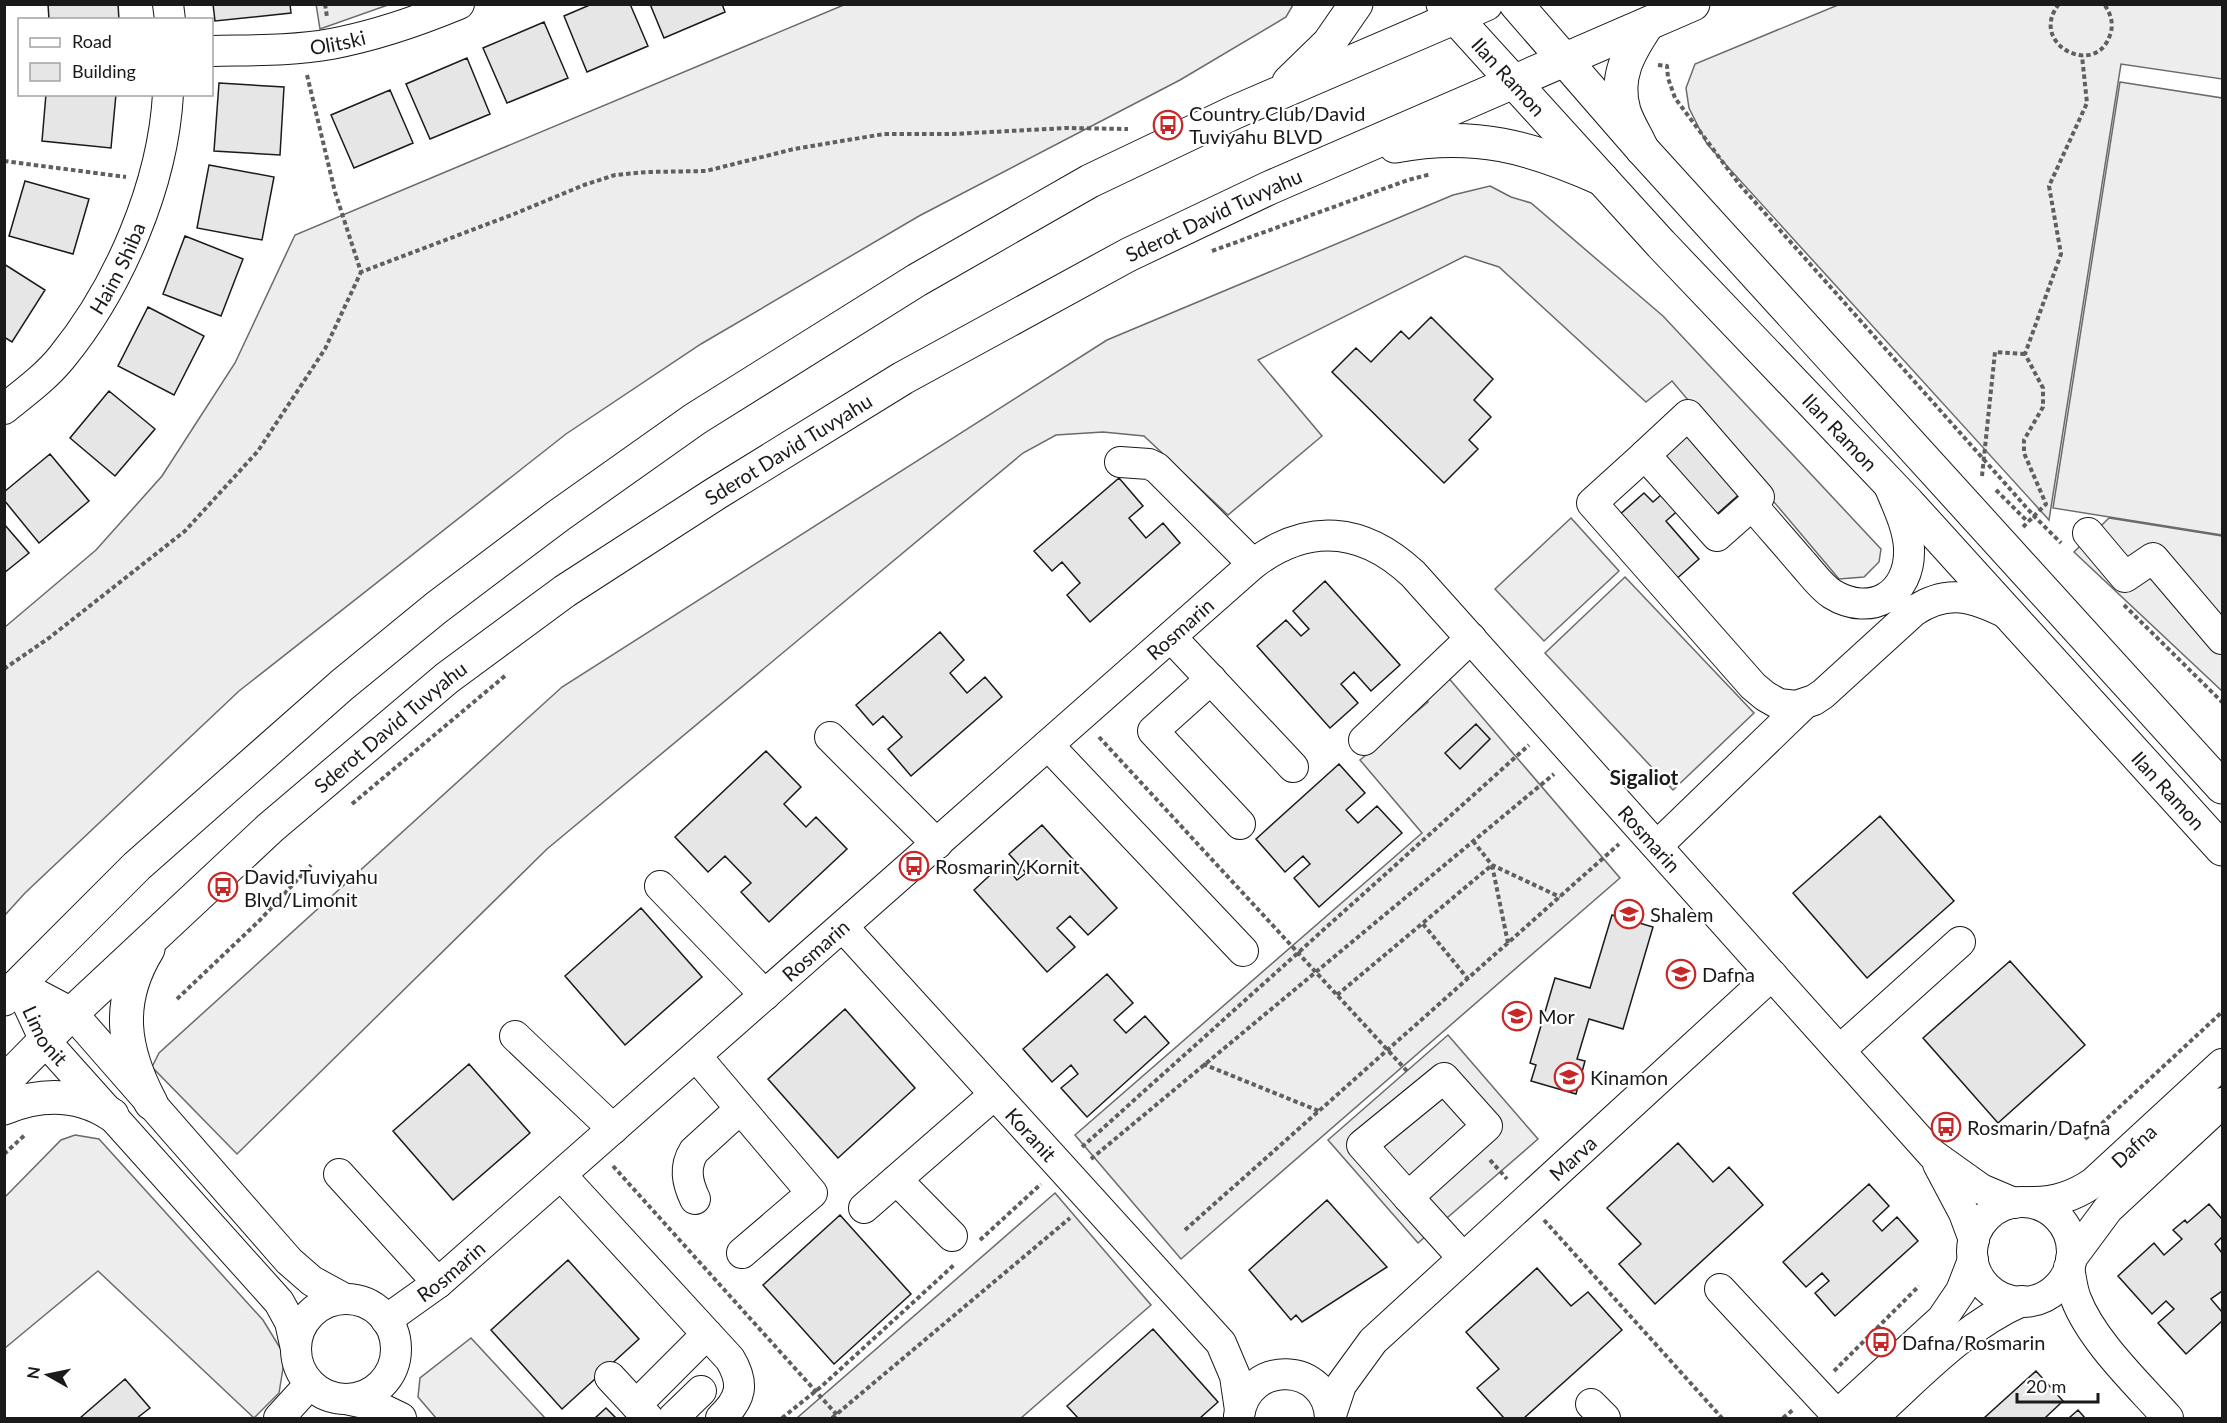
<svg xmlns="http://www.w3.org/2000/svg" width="2227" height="1423" font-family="Lato,sans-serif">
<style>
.built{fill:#ededed;stroke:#6a6a6a;stroke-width:1.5}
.building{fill:#e6e6e6;stroke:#1a1a1a;stroke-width:1.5}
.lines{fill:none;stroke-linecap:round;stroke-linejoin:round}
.minor-casing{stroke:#1a1a1a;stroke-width:32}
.major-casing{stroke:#1a1a1a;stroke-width:35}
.highway-casing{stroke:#1a1a1a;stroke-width:35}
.path{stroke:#5f5f5f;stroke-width:4;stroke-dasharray:4.5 3;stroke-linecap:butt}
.minor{stroke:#fff;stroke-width:30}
.major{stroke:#fff;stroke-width:33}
.highway{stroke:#fff;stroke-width:33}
.labels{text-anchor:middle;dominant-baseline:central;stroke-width:4.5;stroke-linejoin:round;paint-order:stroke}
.street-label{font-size:20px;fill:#1a1a1a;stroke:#fff}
.poi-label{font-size:20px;fill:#1a1a1a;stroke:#fff;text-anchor:start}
.neighbourhood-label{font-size:21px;font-weight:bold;fill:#1a1a1a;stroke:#fff}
</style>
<rect width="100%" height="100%" fill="#fff"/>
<path class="built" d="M316 4H388V5L320 29Z
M846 4 1293 5 1286 17 1180 80 919 216 701 344 566 434 239 691 25 893 5 915V627L96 550 162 476 235 363 295 235Z
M1838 5H2222V79L2121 64 2049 520 1707 144 1689 108 1686 88 1695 64Z
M2120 82 2222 98V535L2053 508Z
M1490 186 1511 197 1531 203 1663 316 1881 549 1879 562 1864 577 1839 579 1672 381 1646 402 1499 267 1465 256 1258 360 1322 436 1228 515 1144 436 1103 432 1056 435 1023 453 547 849 237 1154 152 1067 159 1053 562 687 1107 340 1453 195Z
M1571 518 1619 571 1544 641 1495 589Z
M2109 518 2222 536V691L2074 552Z
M1625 577 1754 713 1673 790 1545 653Z
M1440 668 1620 878 1181 1259 1075 1135 1422 833 1360 760 1428 702 1416 689Z
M1448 1035 1538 1139 1418 1243 1328 1140Z
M75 1135 99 1139 263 1320 285 1356 279 1393 254 1418 98 1271 5 1348V1197L61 1140Z
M1055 1193 1151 1305 1021 1418H797Z
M471 1338 545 1418H436L418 1397 420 1378Z"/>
<path class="building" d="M48 4H118L119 20H49Z
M213 4H290L291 13 215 21Z
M592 4H630L648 46 587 72 564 16Z
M650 4H722L725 12 664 38Z
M544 22 568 78 507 103 483 48Z
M467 58 490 114 430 139 406 84Z
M219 83 284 87 280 155 214 151Z
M390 90 413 143 354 168 331 115Z
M46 94H116L111 148 42 141Z
M209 165 274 177 262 240 197 228Z
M25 181 89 199 73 254 9 236Z
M185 236 243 259 221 316 163 294Z
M4 264 45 290 12 342 4 337Z
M148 307 204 336 174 395 118 366Z
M1431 317 1493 379 1474 400 1491 417 1469 440 1478 449 1444 483 1332 372 1356 348 1371 362 1401 331 1409 339Z
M109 391 155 429 115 476 70 438Z
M1688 430 1742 492 1716 515 1697 494 1666 521 1699 559 1674 581 1618 516 1644 493 1653 502 1679 479 1658 456Z
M50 454 89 501 39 543 4 500V492Z
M1119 478 1143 506 1129 518 1146 538 1163 523 1180 543 1090 622 1067 595 1080 583 1062 562 1052 571 1034 551Z
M4 524 29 553 4 573Z
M1325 581 1400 665 1371 691 1354 672 1341 684 1358 703 1330 728 1257 646 1286 620 1301 636 1309 629 1293 611Z
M940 632 964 660 950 673 967 693 985 677 1002 697 911 776 888 749 902 737 883 716 873 725 856 705Z
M1476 724 1490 739 1460 769 1445 753Z
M766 751 801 787 784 804 806 827 816 817 847 849 769 922 741 892 751 883 725 856 708 872 675 837Z
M1339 764 1365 793 1346 810 1358 823 1377 806 1402 833 1319 907 1294 878 1310 864 1303 856 1285 872 1256 839Z
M1880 816 1954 901 1867 978 1793 893Z
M1042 825 1117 908 1088 935 1070 916 1057 928 1075 947 1047 972 974 890 1003 863 1017 880 1026 873 1009 854Z
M641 908 702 977 625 1045 565 976Z
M1612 915 1653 927 1623 1029 1589 1019 1577 1059 1585 1061 1576 1094 1531 1081 1536 1065 1530 1063 1555 978 1590 988Z
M2010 961 2085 1045 1998 1123 1923 1038Z
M1107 974 1133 1003 1114 1020 1126 1033 1145 1016 1169 1043 1087 1117 1061 1088 1078 1074 1071 1065 1052 1082 1023 1049Z
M845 1009 915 1088 838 1158 768 1079Z
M469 1064 530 1133 453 1200 393 1131Z
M1678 1143 1713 1182 1729 1167 1763 1205 1655 1304 1619 1264 1641 1244 1607 1208Z
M1869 1184 1889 1206 1873 1221 1882 1231 1897 1217 1918 1241 1835 1316 1815 1293 1829 1281 1822 1273 1806 1287 1783 1262Z
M1327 1200 1387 1267 1302 1322 1296 1315 1291 1320 1249 1270Z
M2209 1204 2222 1219V1237L2215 1244 2222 1253V1291L2211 1299 2222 1312V1321L2186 1354 2158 1323 2174 1309 2166 1301 2152 1314 2118 1276 2154 1243 2164 1255 2182 1239 2173 1230 2185 1220 2187 1223Z
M840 1215 911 1294 834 1364 763 1285Z
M568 1260 639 1339 562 1409 491 1330Z
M1537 1268 1571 1306 1588 1292 1622 1330 1524 1418H1504L1477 1388 1499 1369 1466 1332Z
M1153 1329 1218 1402 1200 1418H1078L1067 1406Z
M2036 1371 2063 1401 2046 1417 2047 1418H1984Z
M125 1379 150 1408 137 1418H80Z
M606 1408 616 1418H595Z
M2078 1410 2085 1418H2069Z"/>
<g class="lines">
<g class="minor-casing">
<g id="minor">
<path d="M168 4 170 20"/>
<path id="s1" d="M212 51C251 50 292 51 331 44 374 36 418 21 459 4"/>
<path id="s2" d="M4 409C24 393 46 377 62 357 119 287 163 185 168 94"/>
<path d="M1645 455 1688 415 1759 497 1752 505"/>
<path d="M1120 462 1149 464 1157 468 1253 564"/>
<path d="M1888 483C1896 503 1908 526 1909 548 1911 595 1871 618 1832 594 1821 587 1812 574 1803 564 1786 544 1769 525 1752 505L1717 536 1645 455 1592 503 1753 686 1765 696 1779 704 1796 706 1814 700 1823 694 1914 611C1948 588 1974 597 2008 614"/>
<path d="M2088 533 2125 577 2153 558 2222 639"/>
<path d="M1171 637 1293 767"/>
<path d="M1211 679 1153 731 1240 824"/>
<path d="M830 737 937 844"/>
<path d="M1364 740 1471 638"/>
<path d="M1048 745 1243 951"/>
<path d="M1657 846 1804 704"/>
<path d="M660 886 765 995"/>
<path id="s3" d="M843 927 1221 1343 1235 1376 1240 1410"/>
<path id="s4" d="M19 985 45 1041 279 1302 290 1322 296 1349"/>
<path d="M19 985 72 1013 289 1261 312 1281 345 1299"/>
<path d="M515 1036 613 1129"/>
<path d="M1840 1050 1960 942"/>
<path d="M696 1056 812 1193 742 1253"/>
<path d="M1444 1078 1487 1126 1408 1197 1362 1145Z"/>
<path d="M1938 1164 1964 1213 1974 1240"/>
<path d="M339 1174 438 1283"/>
<path d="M561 1175 730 1359C745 1384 741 1399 721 1418"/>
<path d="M897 1180 952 1236"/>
<path d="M1408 1197 1463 1258"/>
<path d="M695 1199C687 1182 684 1167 694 1151L740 1109"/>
<path id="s5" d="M2030 1202C2054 1203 2074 1196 2093 1183L2222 1064"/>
<circle cx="2022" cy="1252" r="50"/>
<path d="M864 1208 995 1094"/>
<path d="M2071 1259 2108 1209 2222 1103"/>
<path d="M2069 1267C2071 1278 2072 1289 2076 1299 2092 1341 2138 1384 2168 1418"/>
<path d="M1720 1289 1837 1415"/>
<circle cx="346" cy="1349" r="50"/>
<path id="s6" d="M386 1320 438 1283 1253 564C1308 522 1363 527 1413 574L1932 1154 1981 1189 2014 1203"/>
<path d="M610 1377 648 1418"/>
<path d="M346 1399 374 1405 401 1418"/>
<path d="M1591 1404 1605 1418"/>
<path d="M636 1405 707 1334"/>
<path d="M1239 1416C1247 1358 1328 1362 1330 1418"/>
<path d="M279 1418 310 1384"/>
<path d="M673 1418 701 1391"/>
<path id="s7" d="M1330 1418 1341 1385 1373 1341 1772 975"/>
<path d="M1834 1418 1942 1319 1961 1291 1973 1260"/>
<path d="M1872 1418C1919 1376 1963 1327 2022 1301"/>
</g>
</g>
<g class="major-casing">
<g id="major">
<path id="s8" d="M1443 4 1661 244 1908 503 2222 849"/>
<path d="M1516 4 1642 149 2222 787"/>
</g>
</g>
<g class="highway-casing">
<g id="highway">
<path d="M1289 82 1329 43 1356 4"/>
<path d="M1395 146C1474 131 1531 147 1602 179"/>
<path d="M1642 149C1637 137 1628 124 1624 111 1614 77 1629 52 1647 25"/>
<path d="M148 949C115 1003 123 1050 151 1103"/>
<path d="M4 999 137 866 342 685 436 608 558 516 695 419 917 280 1090 181 1235 112 1486 4"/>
<path id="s9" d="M4 1082 72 1013 270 828 447 678 565 591 715 494 903 378 1128 255 1269 188 1693 4"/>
<path d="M4 1108C41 1093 79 1093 112 1115"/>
</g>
</g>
<path class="path" d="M325 4 327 17
M2059 4C2027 44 2096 79 2110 35 2114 24 2111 14 2104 4
M1658 65 1667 66 1668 78 1675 98 1739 184 2034 516 2061 543
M307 75 335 192 361 272 514 214 584 185 615 175 647 172 706 171 794 149 884 134H953L1066 128 1128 129
M4 161 126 177
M1212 251 1408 180 1431 174
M1982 476 1995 352 2025 354
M1996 490 2028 522
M2023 527 2046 504 2024 453V440L2043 407V388L2025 354 2061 254 2049 186 2087 103 2082 56
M2124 605 2222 702
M4 669 49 638 185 531 258 451 325 349 361 272
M1099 737 1407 1071
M352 804 506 675
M1473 841 1492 865 1560 897
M1423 924 1468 979
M1337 995 1492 865 1508 943
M177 999 260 920 311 865
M1203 1064 1319 1111
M2085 1139 2222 1012
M1082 1147 1529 745
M4 1154 26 1134
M1091 1159 1554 774
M1490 1160 1507 1179
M613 1166 837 1415
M1544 1220 1722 1418
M1185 1230 1619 844
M980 1240 1041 1184
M1834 1371 1919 1286
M782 1418 822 1386 955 1264
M832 1418 1070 1218
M1783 1418 1794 1409"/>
<use href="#minor" class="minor"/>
<use href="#major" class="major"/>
<use href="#highway" class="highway"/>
</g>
<defs>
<g id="bus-ring" transform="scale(1.5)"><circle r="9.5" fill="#fff" stroke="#c62828" stroke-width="1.5"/><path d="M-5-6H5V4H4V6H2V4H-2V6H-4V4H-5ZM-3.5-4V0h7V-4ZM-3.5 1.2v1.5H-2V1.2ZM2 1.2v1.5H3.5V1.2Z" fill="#c62828"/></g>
<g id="school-ring" transform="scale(1.5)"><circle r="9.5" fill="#fff" stroke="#c62828" stroke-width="1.5"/><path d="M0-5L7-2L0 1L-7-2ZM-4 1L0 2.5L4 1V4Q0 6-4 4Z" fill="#c62828"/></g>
</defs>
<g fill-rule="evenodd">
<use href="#bus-ring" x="1168" y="125"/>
<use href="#bus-ring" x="914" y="866"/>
<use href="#bus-ring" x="223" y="887"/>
<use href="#school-ring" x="1629" y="914"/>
<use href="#school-ring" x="1681" y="974"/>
<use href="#school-ring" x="1517" y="1016"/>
<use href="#school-ring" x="1569" y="1077"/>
<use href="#bus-ring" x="1946" y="1127"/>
<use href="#bus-ring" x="1881" y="1342"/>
</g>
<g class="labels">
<g class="street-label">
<text stroke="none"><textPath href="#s1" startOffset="126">Olitski</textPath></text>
<text stroke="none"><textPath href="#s8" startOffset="98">Ilan Ramon</textPath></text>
<text stroke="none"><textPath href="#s9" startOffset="1497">Sderot David Tuvyahu</textPath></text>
<text stroke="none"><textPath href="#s2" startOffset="183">Haim Shiba</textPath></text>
<text stroke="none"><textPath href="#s8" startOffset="584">Ilan Ramon</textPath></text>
<text stroke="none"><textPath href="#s9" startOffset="1011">Sderot David Tuvyahu</textPath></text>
<text stroke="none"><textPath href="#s6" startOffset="1053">Rosmarin</textPath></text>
<text stroke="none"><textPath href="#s9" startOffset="525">Sderot David Tuvyahu</textPath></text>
<text stroke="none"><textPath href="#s8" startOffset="1070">Ilan Ramon</textPath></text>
<text stroke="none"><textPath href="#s6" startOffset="1683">Rosmarin</textPath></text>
<text stroke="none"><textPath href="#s6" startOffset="567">Rosmarin</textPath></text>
<text stroke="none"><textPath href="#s4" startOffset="57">Limonit</textPath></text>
<text stroke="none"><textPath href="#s3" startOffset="280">Koranit</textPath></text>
<text stroke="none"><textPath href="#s5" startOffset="122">Dafna</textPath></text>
<text stroke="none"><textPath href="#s7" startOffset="360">Marva</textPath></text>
<text stroke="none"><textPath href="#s6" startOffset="81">Rosmarin</textPath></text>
</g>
<g class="poi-label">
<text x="1189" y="113">Country Club/David<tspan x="1189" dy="23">Tuviyahu BLVD</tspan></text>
<text x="935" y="866">Rosmarin/Kornit</text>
<text x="244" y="876">David Tuviyahu<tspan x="244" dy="23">Blvd/Limonit</tspan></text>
<text x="1650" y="914">Shalem</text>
<text x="1702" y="974">Dafna</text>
<text x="1538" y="1016">Mor</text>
<text x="1590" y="1077">Kinamon</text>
<text x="1967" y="1127">Rosmarin/Dafna</text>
<text x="1902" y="1342">Dafna/Rosmarin</text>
</g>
<g class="neighbourhood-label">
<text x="1644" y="776">Sigaliot</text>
</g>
</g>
<rect width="2227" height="1423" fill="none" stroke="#1a1a1a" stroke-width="12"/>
<rect x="18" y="18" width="195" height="78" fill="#ffffff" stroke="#a3a3a3" stroke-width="1.5"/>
<rect x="30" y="38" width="30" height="9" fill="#ffffff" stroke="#a3a3a3" stroke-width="1.5"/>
<text x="72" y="48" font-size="18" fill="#1a1a1a">Road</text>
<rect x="30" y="63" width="30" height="18" fill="#e6e6e6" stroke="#a3a3a3" stroke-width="1.5"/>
<text x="72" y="78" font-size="18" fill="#1a1a1a">Building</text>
<g transform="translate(48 1375) rotate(279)" stroke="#ffffff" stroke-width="4.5" paint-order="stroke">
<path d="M0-4.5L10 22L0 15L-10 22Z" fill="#1a1a1a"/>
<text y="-9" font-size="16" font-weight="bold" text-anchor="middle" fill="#1a1a1a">N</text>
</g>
<path d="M2017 1393v9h81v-9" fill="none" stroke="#1a1a1a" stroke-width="3"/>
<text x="2026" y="1393" font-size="18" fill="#1a1a1a" stroke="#ffffff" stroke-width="4.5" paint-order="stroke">20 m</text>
</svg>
